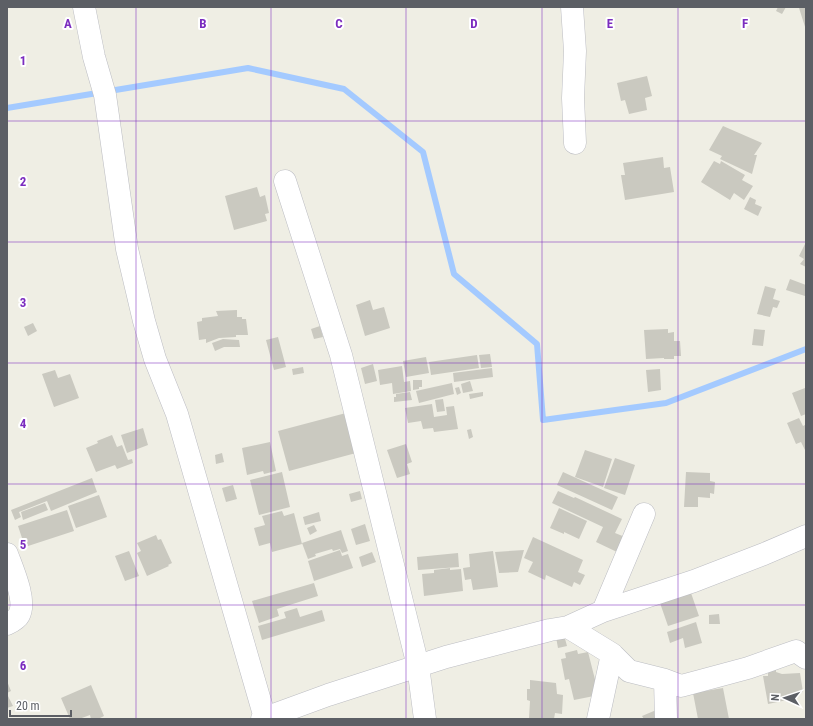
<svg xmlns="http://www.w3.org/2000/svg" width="813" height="726" font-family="'Roboto Condensed',sans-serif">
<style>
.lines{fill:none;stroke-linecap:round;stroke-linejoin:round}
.stream{stroke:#a4caff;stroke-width:6}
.building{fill:#cac9c0}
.minor-casing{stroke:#bcbdc3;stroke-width:23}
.minor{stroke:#fff;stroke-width:22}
.grid{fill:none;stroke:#7b2cbf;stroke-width:1;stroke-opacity:0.55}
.grid-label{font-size:13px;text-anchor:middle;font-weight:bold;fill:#7b2cbf;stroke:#fff;stroke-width:4;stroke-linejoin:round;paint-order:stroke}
</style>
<rect width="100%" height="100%" fill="#efeee4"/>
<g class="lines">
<path class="stream" d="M7 108 248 68 344 89 423 152 454 274 537 344 543 420 666 403 806 349"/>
</g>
<path class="building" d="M778 7H786L782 14 776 11Z
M801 7H806V30L799 8Z
M647 76 652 96 645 98 647 110 629 114 625 100 621 101 617 83Z
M723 126 762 143 754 155H757L752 174 720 159 722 156 709 150Z
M663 157 664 168 670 167 674 192 625 200 621 175H625L623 163Z
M714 161 720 164 721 161 745 175 742 180 753 186 744 200 734 193 730 200 701 182Z
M257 187 260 197 265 195 269 213 265 214 267 221 234 230 225 196Z
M750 197 756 200 755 204 762 207 758 216 744 209Z
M806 242V267L800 264 804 259 799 256Z
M790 279 806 285 805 296 786 290Z
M765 286 776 289 773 299 780 301 777 308 773 307 770 317 757 314Z
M370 300 373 310 384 307 390 328 365 336 356 305Z
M237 310V317H242V319H246L248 335H236V337L219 338 206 343V339L199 340 197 322 202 321V318L218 316 216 311Z
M33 323 37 331 28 336 24 327Z
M320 326 323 337 314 339 311 329Z
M668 329V333L674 332V341H680L681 356H674V359H664V358L646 359 644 330Z
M754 329 765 330 763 346 752 345Z
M278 337 286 367 274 370 266 340Z
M223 339 239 340 240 347H224L215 351 212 343Z
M490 354 492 367 481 368 479 355Z
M477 355 479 368 431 375 429 362Z
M426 357 429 373 406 377 403 361Z
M373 364 377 381 365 384 361 368Z
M402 366 404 382 410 381 411 391 393 394 392 383 380 385 378 370Z
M303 367 304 373 293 375 292 369Z
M492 368 493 377 454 382 453 373Z
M660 369 661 390 648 392 646 370Z
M55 370 58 378 70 374 79 398 54 407 42 374Z
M413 380H422V387H419V389L413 390Z
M470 381 473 391 463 393 461 384Z
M452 383 454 394 419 403 416 391Z
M459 387 461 393 457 395 455 388Z
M805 388 806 414 801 416 792 393Z
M410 392 412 400 394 402V397H396V394Z
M483 392V396L470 399 469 394Z
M443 399 445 411 437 412 435 400Z
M432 404 434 417 447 415 446 407 454 406 458 429 434 432 433 428 423 429 421 421 408 423 405 408Z
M346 413 356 453 289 471 278 431Z
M799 418 803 426 805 425 806 427V452L801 442 796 444 787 423Z
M143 428 148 445 127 453 121 435Z
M471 429 473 437 469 439 467 430Z
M112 435 117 447 122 445 128 460 132 459 133 463 117 469 115 465 96 472 86 448 98 443 97 441Z
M270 442 276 471 264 474 263 471 247 475 242 448Z
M406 444 412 462 407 464 410 474 397 478 387 450Z
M585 450 612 459 603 487 575 477Z
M222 453 224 462 216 464 215 455Z
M615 458 635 465 625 495 604 488Z
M282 472 290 507 259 515 250 480Z
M563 472 618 497 612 510 557 485Z
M686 472 710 473V481L715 482 714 494 710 493V498L698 497V507H684Z
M92 478 97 492 51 511 47 501 19 512 21 517 15 520 11 510Z
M233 485 237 499 226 502 222 488Z
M360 491 362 499 351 502 349 494Z
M558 491 574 498 575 497 622 519 615 533 625 537 617 552 596 542 603 527 552 503Z
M99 495 107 517 76 528 68 506Z
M45 503 48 510 23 520 21 512Z
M559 508 587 521 579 539 564 532V534L550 528Z
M67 510 74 531 25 547 18 526Z
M282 511 284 516 294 513 302 544 272 552 270 543 259 546 254 528 265 525 262 516Z
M319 512 321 521 305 525 303 517Z
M365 524 370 541 356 545 351 529Z
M314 525 317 531 310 535 307 528Z
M341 530 348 551 342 553 340 549 333 551 332 549 315 554 316 556 308 559 302 543Z
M156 535 158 540 161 539 172 563 168 565 169 566 147 576 137 553 141 551 137 543Z
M533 537 583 560 578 572 585 575 580 585 574 582 572 587 546 575 545 580 528 572 533 562 524 558Z
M340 550 342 556 348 554 353 568 314 581 308 561Z
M524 550 518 572 499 573 495 552Z
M129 551 139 576 125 581 115 556Z
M493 551 498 587 473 590 471 579 465 580 463 568 470 567 469 554Z
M372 552 376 562 362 567 359 557Z
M458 553 459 567 418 570 417 557Z
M450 568V570L461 569 463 591 424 596 422 574 434 573V570Z
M314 583 318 596 277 609 279 616 259 623 252 601Z
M691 593 699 616 668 626 660 603Z
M297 608 300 617 322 610 325 621 262 640 258 626 286 618 284 612Z
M719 614 720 624H709V615Z
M696 622 702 643 685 648 683 638 670 643 667 632Z
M564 635 567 646 558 648 556 637Z
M577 650 578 654 588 652 599 695 574 700 569 679 565 680 561 659 566 658 565 653Z
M776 669V672L782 674 800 673 803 692 786 695 787 700 768 704 763 676H768V670Z
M530 680 556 683 557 694 563 695 562 714 555 713 554 719H529L530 701 527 700V689H530Z
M7 681 11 691 7 693Z
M91 685 104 716 98 719H91L90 715 79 719H70L61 698Z
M723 688 729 719H698L693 693Z
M7 694 13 706 7 708Z
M661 708 663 719H644L642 716Z"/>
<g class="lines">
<g class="minor-casing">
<path id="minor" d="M84 7 94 57 105 95 127 249 144 321 155 359 177 414 265 718 262 719
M572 7 575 51 573 98 575 143
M285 181 341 355 418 666 425 719
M7 554C12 568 27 601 19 615 17 619 11 622 7 624
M603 611 644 514
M568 627 612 654 598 719
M612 654 629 671 665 680 681 686 748 668 796 651 806 658
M665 680 666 719
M267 719 265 718 328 695 446 657 550 630 568 627 603 611 694 581 764 554 806 536"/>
</g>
<use href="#minor" class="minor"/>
</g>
<path class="grid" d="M136 7V719M271 7V719M406 7V719M542 7V719M678 7V719M7 121H806M7 242H806M7 363H806M7 484H806M7 605H806"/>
<g class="grid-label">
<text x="68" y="28">A</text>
<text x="203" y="28">B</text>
<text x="339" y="28">C</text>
<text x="474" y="28">D</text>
<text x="610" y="28">E</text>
<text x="745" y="28">F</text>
<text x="23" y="65">1</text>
<text x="23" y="186">2</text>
<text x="23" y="307">3</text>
<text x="23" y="428">4</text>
<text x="23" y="549">5</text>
<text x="23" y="670">6</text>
</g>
<rect width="813" height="726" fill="none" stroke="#5c5f65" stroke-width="16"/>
<g transform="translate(785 698) rotate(273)" stroke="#ffffff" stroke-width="3" paint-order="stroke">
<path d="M0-3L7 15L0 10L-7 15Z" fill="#5c5f65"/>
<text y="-6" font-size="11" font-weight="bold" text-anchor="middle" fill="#5c5f65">N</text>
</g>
<path d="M10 710v6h61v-6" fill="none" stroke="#5c5f65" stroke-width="2"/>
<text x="16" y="710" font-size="12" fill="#5c5f65" stroke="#ffffff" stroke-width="3" paint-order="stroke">20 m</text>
</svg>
